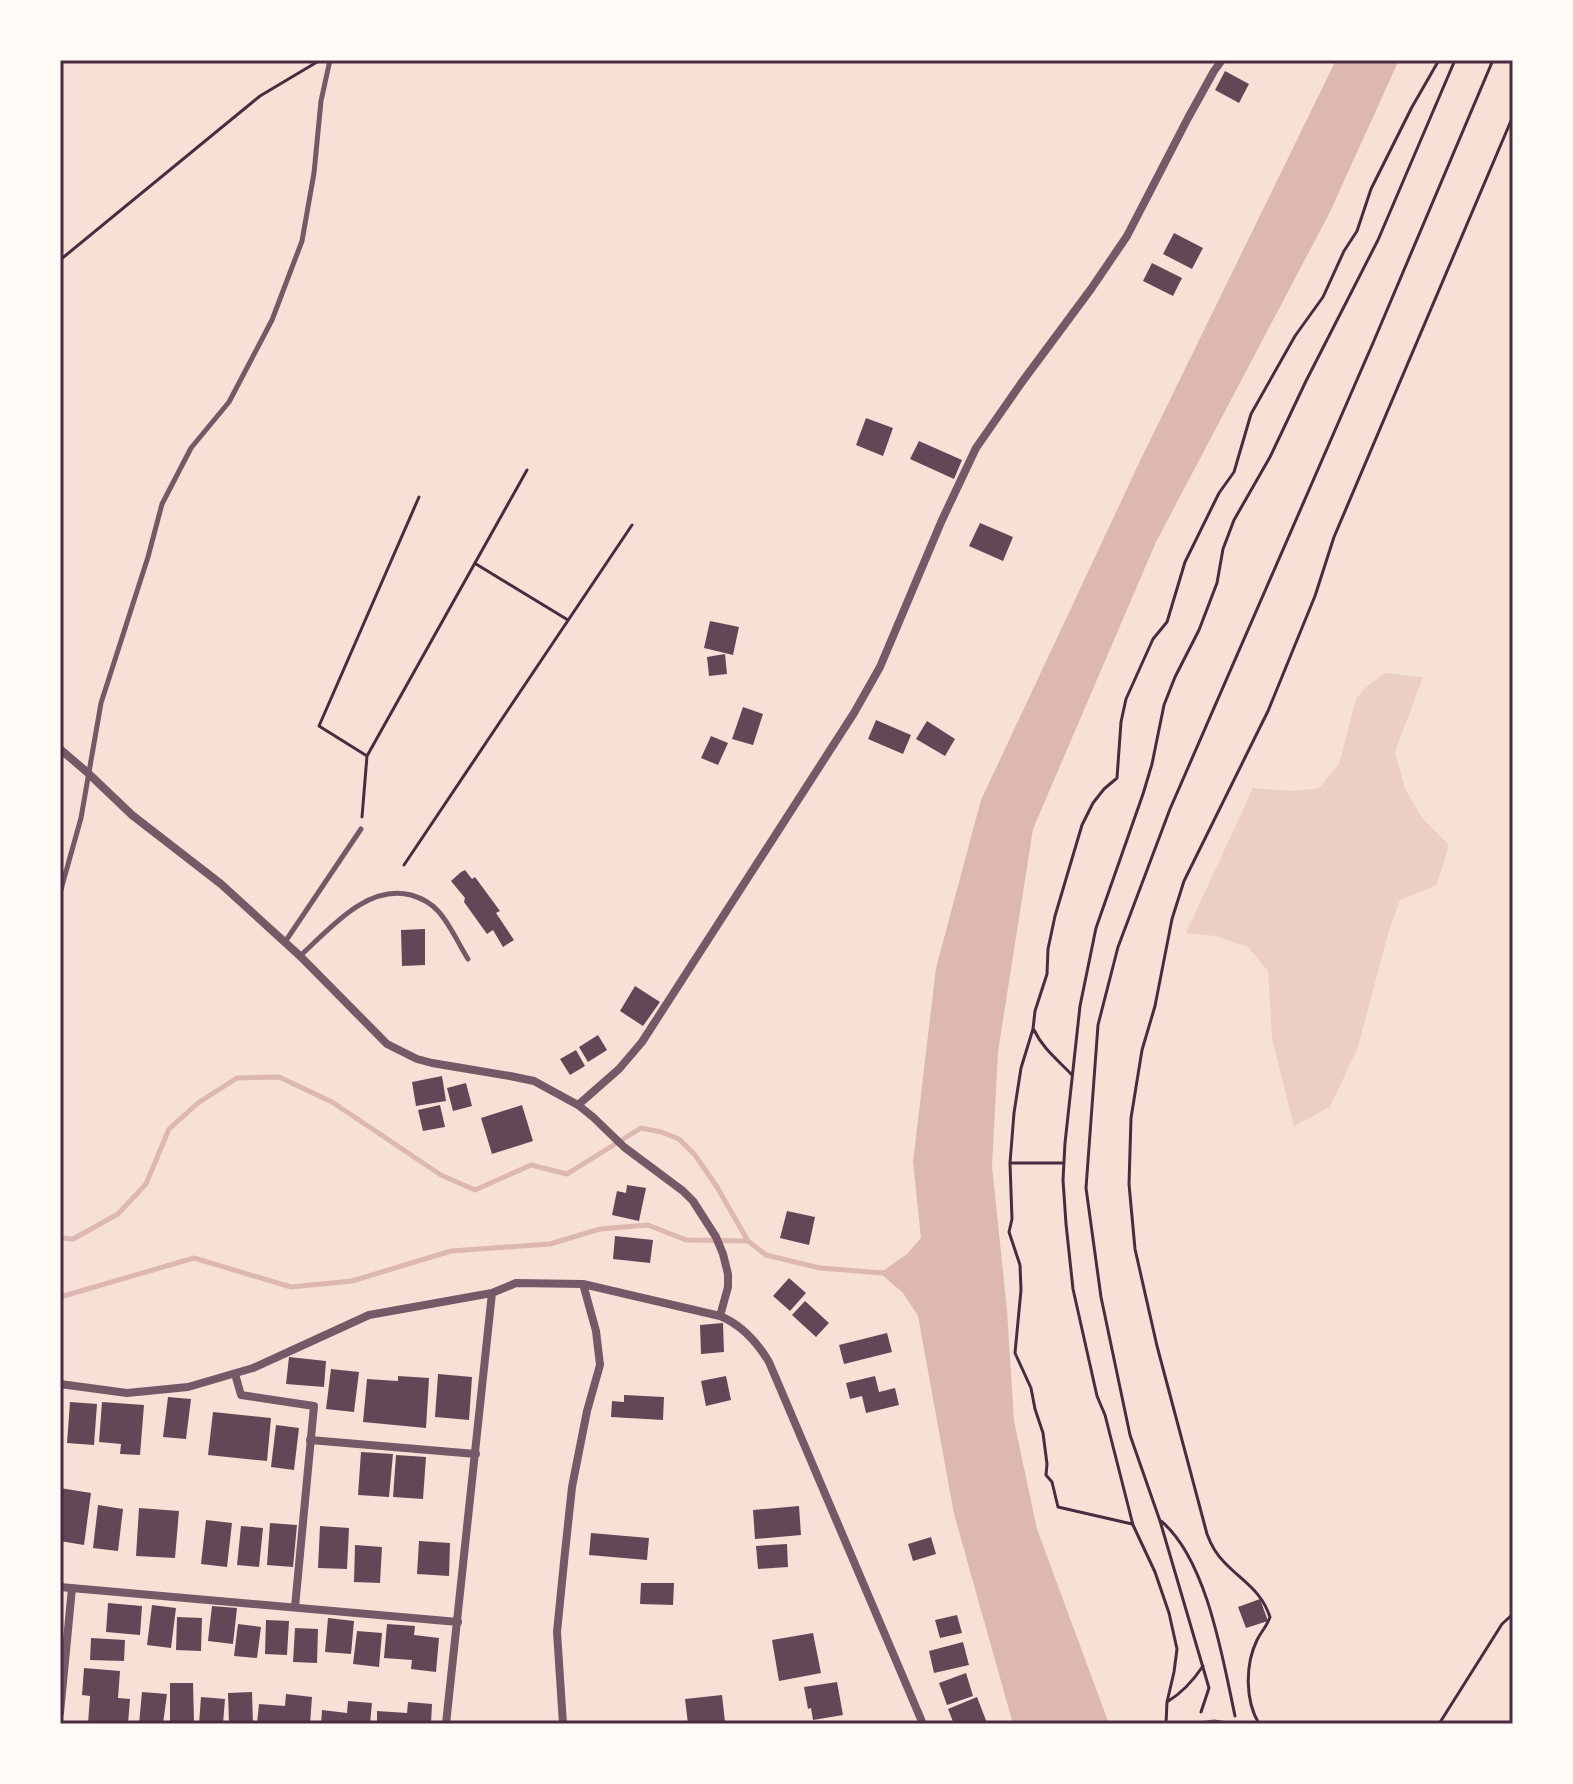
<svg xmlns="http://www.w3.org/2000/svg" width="1573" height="1784" font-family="Arial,sans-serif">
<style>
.green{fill:#ebcfc5}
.water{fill:#dcb8b0}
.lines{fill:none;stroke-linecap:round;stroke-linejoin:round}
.stream{stroke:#dcb8b0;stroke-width:5}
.building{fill:#644757}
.path{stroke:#4a2c40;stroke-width:3}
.service{stroke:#755966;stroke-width:5}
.minor{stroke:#755966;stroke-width:8}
.neatline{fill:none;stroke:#4a2c40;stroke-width:3}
</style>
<rect width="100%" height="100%" fill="#f7e1d7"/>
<path class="green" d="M1385 673 1423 677 1395 752 1405 788 1422 818 1449 845 1437 885 1400 900 1388 934 1358 1047 1330 1107 1294 1126 1272 1038 1268 971 1248 947 1215 936 1186 933 1253 788 1294 791 1319 788 1339 764 1356 699 1367 686Z"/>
<path class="water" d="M1336 60H1399L1329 214 1156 542 1033 829 998 1052 992 1166 1007 1310 1014 1421 1037 1529 1109 1724H1013L954 1514 918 1316 903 1293 880 1273 907 1254 921 1238 913 1162 936 968 981 800 1140 461Z"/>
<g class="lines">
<path class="stream" d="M60 1238 73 1239 118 1214 146 1184 169 1129 198 1103 237 1078 279 1077 332 1102 441 1175 475 1190 531 1165 567 1174 641 1128 661 1132 679 1139 695 1155 717 1187 748 1241 766 1255 820 1268 883 1273
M60 1297 194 1258 291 1287 352 1281 451 1251 550 1244 600 1229 648 1225 686 1240 747 1241"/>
</g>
<path class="building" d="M1225 71 1249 84 1239 103 1215 90Z
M1174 233 1203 248 1192 269 1163 254Z
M1152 263 1182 278 1173 296 1143 281Z
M866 418 893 428 883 456 856 445Z
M919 441 962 460 954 479 910 459Z
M980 523 1013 537 1003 561 969 546Z
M710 621 739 627 733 655 704 648Z
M725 654 727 674 709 676 707 657Z
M743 707 763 714 753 745 732 739Z
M876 720 911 735 903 754 868 739Z
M927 721 955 739 945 756 916 739Z
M711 736 728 743 718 765 701 758Z
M465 870 472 879 475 877 500 911 496 913 514 940 503 947 493 930 487 934 464 902 465 898 451 881 461 872Z
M425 929V965L402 966 401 930Z
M635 986 660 1002 643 1026 620 1011Z
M598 1035 607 1050 588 1062 579 1047Z
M576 1050 585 1066 570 1075 560 1059Z
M442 1076 446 1101 416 1106 412 1082Z
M466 1083 472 1106 453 1111 447 1088Z
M440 1105 445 1127 423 1131 418 1110Z
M522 1105 533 1141 492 1154 481 1118Z
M627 1185 646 1188 639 1221 612 1215 617 1191 626 1193Z
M787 1211 815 1217 809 1245 780 1238Z
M615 1236 653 1240 650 1263 613 1259Z
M789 1278 806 1293 790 1311 773 1296Z
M805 1301 829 1323 816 1337 792 1315Z
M723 1323 724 1352 701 1354 700 1325Z
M887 1333 892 1352 844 1364 839 1345Z
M289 1357 326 1361 324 1387 286 1384Z
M331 1369 359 1372 354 1412 326 1409Z
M438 1374 472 1377 469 1420 435 1417Z
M398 1376 429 1378 426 1428 363 1422 367 1379 398 1381Z
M726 1376 731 1400 706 1406 701 1381Z
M875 1376 879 1392 895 1388 899 1405 866 1413 862 1396 850 1399 846 1383Z
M624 1395 664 1397 663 1420 611 1417 612 1401 624 1402Z
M168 1397 191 1399 186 1439 163 1437Z
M70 1402 97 1404 94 1445 67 1443Z
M102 1402 144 1405 140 1455 120 1454 121 1444 99 1442Z
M213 1412 271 1418 267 1461 208 1455Z
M276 1425 299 1428 294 1470 271 1467Z
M361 1452 393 1454 389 1497 358 1495Z
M396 1455 426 1457 423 1499 393 1497Z
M60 1488 91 1493 84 1545 60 1541 62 1531H60Z
M98 1505 123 1509 118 1551 93 1548Z
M799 1506 801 1535 755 1539 753 1510Z
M139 1508 179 1511 175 1558 136 1556Z
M206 1520 232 1523 227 1567 201 1564Z
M270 1523 297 1525 293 1567 267 1565Z
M241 1526 263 1528 259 1567 237 1565Z
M320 1526 349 1528 347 1569 318 1568Z
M591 1533 649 1538 647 1560 589 1555Z
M931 1537 936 1554 913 1561 908 1544Z
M419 1541 450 1543 449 1576 417 1574Z
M787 1544 788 1567 758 1569 756 1546Z
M355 1545 382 1547 380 1583 354 1582Z
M641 1583H674L673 1605 640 1604Z
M1260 1599 1268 1621 1246 1628 1238 1607Z
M108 1603 142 1606 140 1635 106 1632Z
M152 1605 176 1608 171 1648 147 1645Z
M212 1606 237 1608 233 1644 208 1641Z
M957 1615 962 1633 940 1638 935 1620Z
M177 1617 202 1618 201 1651 176 1650Z
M328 1618 354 1621 351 1654 325 1652Z
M266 1620 289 1621 287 1655 265 1654Z
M238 1624 261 1627 257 1658 234 1656Z
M387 1624 415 1626 414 1635 439 1638 436 1672 411 1669 412 1660 384 1658Z
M295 1628 318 1629 317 1663 293 1662Z
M357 1631 382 1633 379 1667 353 1664Z
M813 1633 821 1673 779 1681 772 1640Z
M91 1638 125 1640 124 1661 90 1660Z
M963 1642 969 1665 934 1673 929 1651Z
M84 1668 120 1671 118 1698 130 1699 128 1724H88L90 1696 82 1695Z
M966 1673 973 1696 947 1705 939 1683Z
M837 1682 843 1715 813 1720 811 1708 808 1709 804 1687Z
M170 1683H193L194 1721 170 1722Z
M142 1692 167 1694 163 1724H139Z
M252 1692 253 1724H229L228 1693Z
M286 1694 312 1697 310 1724H257L259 1704 285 1706Z
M722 1695 725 1722 688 1724 685 1699Z
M201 1697 225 1699 223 1724H199Z
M977 1697 987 1723 954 1724 948 1709Z
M348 1701 372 1703 370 1724H321L322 1710 347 1713Z
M408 1702 432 1704 431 1724H377V1711L407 1713Z"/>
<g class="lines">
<path class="path" d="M60 260 260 96 317 62
M476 564 568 620
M367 756 319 726 419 497
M362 817 367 756 527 470
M404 865 632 525
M1034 1030C1043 1049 1058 1060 1072 1075
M1012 1163H1064
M1161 1521C1207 1559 1223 1660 1235 1716
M1132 1524 1058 1507 1052 1482 1046 1475 1047 1464 1043 1433 1035 1409 1031 1388 1015 1353 1021 1290 1020 1265 1009 1232 1012 1219 1010 1163 1014 1113 1021 1068 1033 1029 1035 1011 1047 974 1048 949 1055 916 1082 825 1093 803 1104 789 1117 778 1121 722 1126 699 1153 639 1167 622 1185 562 1219 493 1234 472 1251 414 1295 336 1323 297 1344 251 1357 231 1371 189 1412 107 1439 60
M1167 1702C1182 1693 1193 1681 1203 1666
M1201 1712 1209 1688 1160 1521 1130 1435 1101 1297 1086 1188 1098 1025 1118 947 1170 809 1373 343 1493 60
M1166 1724 1167 1702 1174 1672 1177 1649 1169 1613 1155 1572 1133 1525 1105 1415 1097 1396 1073 1289 1066 1224 1063 1180 1065 1143 1080 1006 1096 928 1143 794 1152 764 1164 705 1175 677 1199 630 1217 583 1223 549 1234 520 1270 457 1306 381 1378 240 1455 60
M1259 1724C1245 1700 1245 1665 1257 1640 1261 1632 1267 1626 1270 1617 1261 1590 1243 1582 1224 1562 1216 1554 1211 1545 1207 1534L1157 1346 1135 1249 1129 1184 1131 1118 1142 1050 1155 1006 1172 919 1184 881 1268 711 1315 596 1334 537 1513 116
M1439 1724 1502 1624 1513 1614"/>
<path class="service" d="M60 893 81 818 101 703 148 557 162 504 191 448 229 402 272 320 302 241 314 173 321 101 330 60
M285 942 361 829
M300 956C330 929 366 884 411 895 421 898 431 903 438 911 450 924 458 943 468 959
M1199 1724 1214 1722 1228 1724"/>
<path class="minor" d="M60 749 88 773 132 815 221 884 300 956 387 1044 417 1059 432 1063 510 1076 534 1081 578 1105 593 1117 624 1147 683 1191 693 1201 716 1237 723 1254 728 1274V1287L720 1316
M578 1105 619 1069 642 1042 854 713 880 667 942 520 976 448 1022 382 1091 289 1127 236 1188 118 1214 71 1222 60
M235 1374 241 1395 314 1406 295 1607
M60 1384 127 1393 188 1387 253 1368 369 1315 492 1293 516 1283 583 1284 720 1316C742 1325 757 1342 769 1362L923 1724
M310 1440 476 1454
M60 1587 458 1622
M60 1713 72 1588
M446 1724 492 1293
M563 1724 557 1632 564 1562 572 1487 587 1411 600 1365 596 1331 583 1284"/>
</g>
<rect width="1573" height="1784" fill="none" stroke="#fffaf5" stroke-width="124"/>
<rect x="62" y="62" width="1449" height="1660" class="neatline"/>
</svg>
